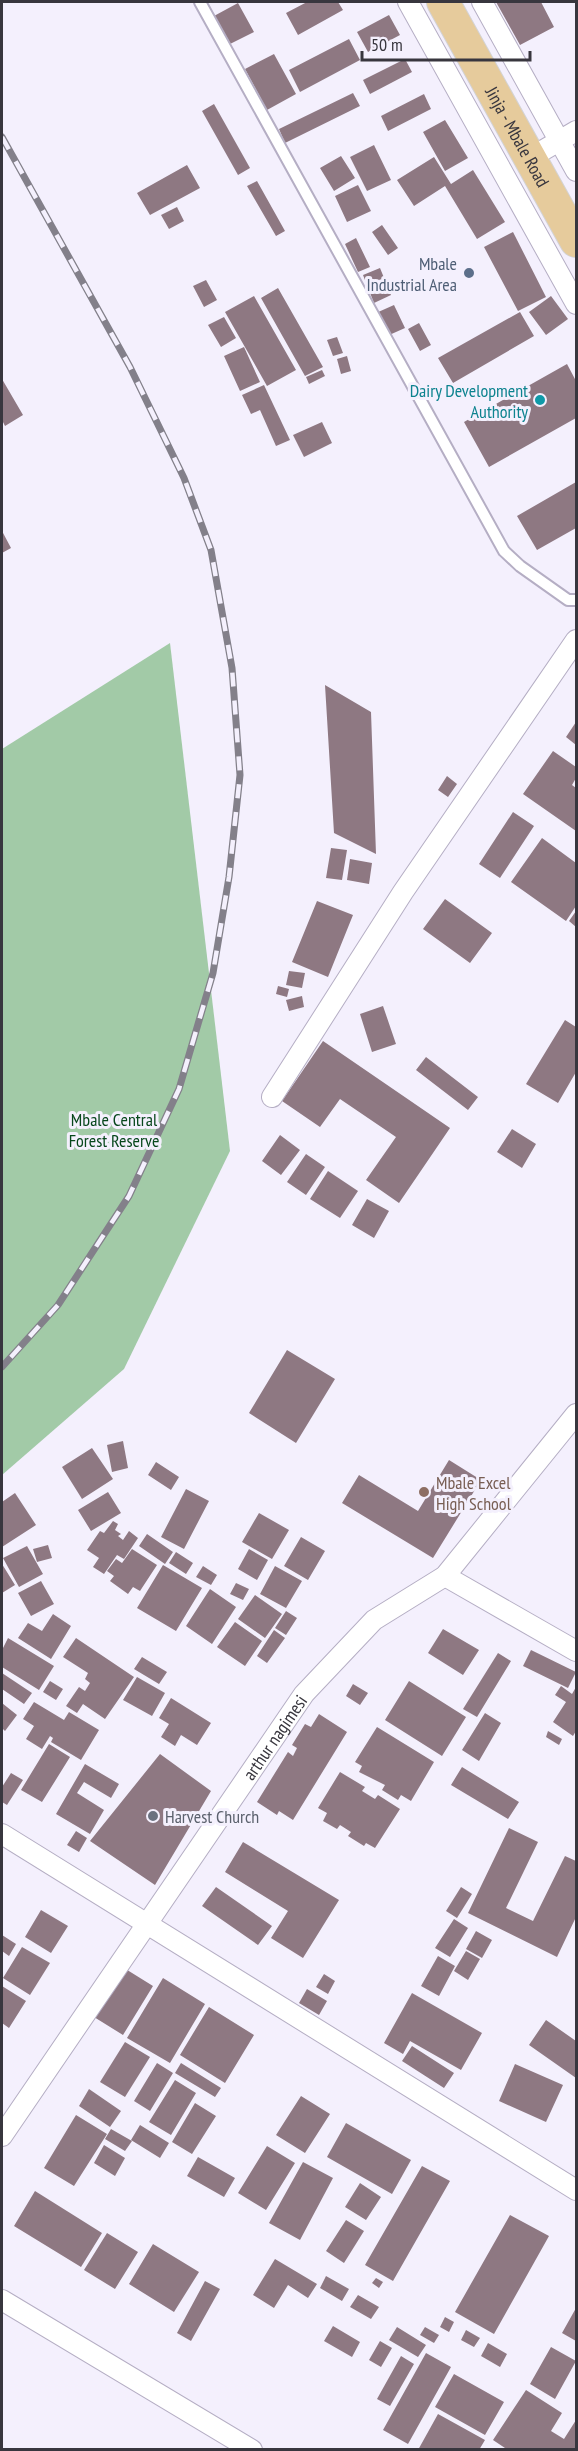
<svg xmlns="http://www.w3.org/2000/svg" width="578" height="2451" font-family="'PT Sans Narrow',sans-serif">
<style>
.forest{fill:#a2caa7}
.building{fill:#8e7882}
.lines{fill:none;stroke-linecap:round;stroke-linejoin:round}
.lane-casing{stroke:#b5aec4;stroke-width:14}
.street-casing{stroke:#b5aec4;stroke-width:22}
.primary-casing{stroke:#d3d3d5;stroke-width:34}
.lane{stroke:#fff;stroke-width:10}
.street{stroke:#fff;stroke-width:20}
.primary{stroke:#e6cb9c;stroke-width:32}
.rail-casing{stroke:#83808a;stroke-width:7}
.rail{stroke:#f4f0fd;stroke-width:4.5;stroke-dasharray:14;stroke-linecap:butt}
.service-dot{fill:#5c6f8a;stroke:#f4f0fd;stroke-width:2}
.culture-dot{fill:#0f9aa8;stroke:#f4f0fd;stroke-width:2}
.education-dot{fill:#8d6e63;stroke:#f4f0fd;stroke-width:2}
.worship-dot{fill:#6b7280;stroke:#f4f0fd;stroke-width:2}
.labels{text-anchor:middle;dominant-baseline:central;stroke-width:6;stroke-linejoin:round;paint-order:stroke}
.street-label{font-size:18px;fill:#38363e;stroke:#f4f0fd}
.service-label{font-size:18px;fill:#4e5e75;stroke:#f4f0fd;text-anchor:end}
.culture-label{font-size:18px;fill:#0d838f;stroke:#f4f0fd;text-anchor:end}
.park-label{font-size:18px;fill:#07471c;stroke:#f4f0fd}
.education-label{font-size:18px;fill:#785e54;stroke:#f4f0fd;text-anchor:start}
.worship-label{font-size:18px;fill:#5b616d;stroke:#f4f0fd;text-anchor:start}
</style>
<rect width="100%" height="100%" fill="#f4f0fd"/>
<path class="forest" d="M170 643 230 1151 124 1369 2 1475V749Z"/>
<path class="building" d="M307 2H338L343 10 298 35 286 13Z
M496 2H541L554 27 520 45Z
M238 3 254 32 230 44 214 16Z
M389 15 400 35 368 52 357 32Z
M349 39 360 60 300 92 289 70Z
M274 54 296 94 267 110 245 69Z
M405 59 412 72 370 94 363 80Z
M353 93 360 106 285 143 279 129Z
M424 94 431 109 388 131 381 116Z
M214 104 250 168 238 175 202 111Z
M445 120 468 158 445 171 423 132Z
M374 145 391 180 367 191 350 157Z
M341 156 355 178 334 191 320 168Z
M434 157 451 184 473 170 505 222 477 239 445 186 414 206 397 180Z
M187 165 200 188 150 215 137 193Z
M257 181 285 231 276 236 247 186Z
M358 185 371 211 347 222 335 196Z
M177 207 184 221 169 229 161 215Z
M382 225 398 248 388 255 372 232Z
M513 232 546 297 518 311 484 247Z
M356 238 370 267 358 272 345 244Z
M380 268 391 295 374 303 363 275Z
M206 280 217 300 204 307 193 286Z
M278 288 323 367 305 376 261 298Z
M254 296 296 370 267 386 225 312Z
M551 296 568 319 546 335 529 312Z
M394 305 405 328 387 336 376 313Z
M520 312 534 336 453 383 438 358Z
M224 317 236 338 221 347 208 325Z
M419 323 431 345 420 351 408 329Z
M337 337 343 353 333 356 327 340Z
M244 347 260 382 240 391 224 356Z
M347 356 351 371 341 374 337 359Z
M567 364 576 381V418L489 467 464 422Z
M322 370 325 376 309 384 306 377Z
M2 379 23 415 5 426 2 420Z
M264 385 290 440 276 446 260 410 251 414 242 395Z
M322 422 332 443 304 457 293 435Z
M576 482V528L537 550 517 516Z
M2 531 11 548 2 553Z
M325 685 371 712 376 854 334 833Z
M576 722V745L566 737Z
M553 751 576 767V778L572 785 576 788V831L523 794Z
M447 776 457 784 448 797 438 790Z
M513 812 534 826 500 878 479 864Z
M542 838 576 863V906L566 921 511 882Z
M331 848 347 850 342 880 326 878Z
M350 859 372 863 369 884 347 880Z
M445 899 492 933 470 963 423 929Z
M317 901 353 915 328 977 292 962Z
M576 911V927L569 921Z
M289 971 305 973 302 988 286 985Z
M278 986 289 989 287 997 276 994Z
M302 996 304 1007 289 1011 286 1000Z
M383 1006 396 1044 372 1052 360 1014Z
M565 1020 576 1027V1072L558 1103 526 1084Z
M323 1041 450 1128 399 1203 366 1180 396 1137 340 1099 320 1127 282 1101Z
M426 1057 478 1097 468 1110 416 1070Z
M512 1129 536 1144 522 1168 497 1152Z
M280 1135 300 1150 281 1175 262 1161Z
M306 1154 325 1167 306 1195 287 1182Z
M328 1171 358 1191 340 1218 310 1199Z
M367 1199 389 1211 374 1238 352 1225Z
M287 1350 335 1379 296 1443 249 1413Z
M123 1441 128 1468 112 1472 107 1445Z
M92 1448 113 1479 82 1499 62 1467Z
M449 1460 481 1480 433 1558 342 1503 359 1475 418 1511Z
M156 1462 179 1477 171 1490 148 1475Z
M186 1489 209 1501 184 1549 161 1537Z
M108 1492 121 1513 91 1531 78 1510Z
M15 1493 36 1525 2 1547V1502Z
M259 1513 289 1530 272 1559 242 1542Z
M113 1521 118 1524 115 1530 121 1534 118 1536 123 1540 129 1531 138 1538 124 1559 117 1555 104 1574 93 1567 99 1558 87 1550 100 1531 104 1533Z
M147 1534 173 1552 165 1564 139 1546Z
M301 1537 325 1551 308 1580 284 1566Z
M48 1545 52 1558 37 1562 33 1549Z
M27 1546 43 1574 19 1587 3 1558Z
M132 1549 157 1565 140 1591 133 1587 128 1594 110 1581 114 1576 107 1571 116 1559 122 1563Z
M249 1549 268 1560 257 1580 238 1569Z
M176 1552 193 1563 186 1574 169 1563Z
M2 1564 15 1585 2 1593Z
M163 1565 202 1588 176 1631 137 1608Z
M203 1566 217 1575 211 1585 196 1577Z
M275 1566 302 1581 286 1608 260 1594Z
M41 1581 54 1604 31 1616 18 1593Z
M236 1583 249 1589 243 1600 230 1594Z
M210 1589 236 1607 212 1644 186 1626Z
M255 1595 282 1614 265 1638 238 1619Z
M286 1611 297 1618 286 1635 275 1628Z
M53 1614 71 1626 51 1659 18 1638 28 1623 42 1631Z
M235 1622 262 1641 245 1666 217 1647Z
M443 1629 479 1650 463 1675 428 1653Z
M274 1630 285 1638 267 1663 257 1656Z
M8 1638 54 1666 39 1690 2 1667V1650Z
M76 1638 134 1677 105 1719 83 1704 77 1713 66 1706 79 1687 85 1691 90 1683 85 1679 88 1673 63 1657Z
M531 1650 576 1672 568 1688 523 1666Z
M498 1653 511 1661 477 1717 463 1709Z
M142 1657 167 1672 159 1684 134 1669Z
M2 1673 32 1693 24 1704 2 1689Z
M137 1677 165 1693 152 1716 123 1700Z
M50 1681 63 1689 56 1700 43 1692Z
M409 1681 466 1717 442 1756 385 1720Z
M353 1684 368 1693 360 1705 346 1696Z
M561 1686 572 1694 576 1687V1731L573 1736 553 1722 566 1702 555 1695Z
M171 1698 211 1723 197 1745 181 1735 175 1746 161 1737 169 1724 159 1718Z
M34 1702 64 1720 69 1712 99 1730 81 1760 51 1742 53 1738 50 1736 42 1749 26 1739 34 1726 23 1719Z
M2 1703 17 1715 5 1731 2 1728Z
M485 1713 501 1723 479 1761 462 1750Z
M319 1714 347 1732 293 1820 279 1811 277 1815 257 1802 288 1752 293 1756 297 1748 292 1745 305 1724 311 1727Z
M377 1727 434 1762 411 1801 401 1795 398 1800 382 1790 385 1785 359 1772 362 1766 355 1762Z
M548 1731 562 1739 559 1745 546 1737Z
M49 1744 70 1757 42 1802 21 1790Z
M160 1754 211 1791 155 1885 90 1841Z
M85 1764 119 1784 111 1798 84 1782 77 1793 104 1810 90 1834 56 1814Z
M462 1767 519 1802 508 1819 451 1785Z
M340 1772 365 1787 362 1791 375 1799 378 1795 400 1809 375 1848 366 1843 364 1846 348 1836 351 1832 340 1825 337 1829 323 1821 327 1813 318 1808Z
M11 1773 23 1780 7 1805 2 1802V1787Z
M509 1828 538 1842 506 1908 533 1921 565 1856 576 1861V1917L557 1957 468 1913Z
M76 1831 87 1838 79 1852 67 1845Z
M243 1842 339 1900 303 1958 271 1938 288 1911 225 1872Z
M216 1887 272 1926 258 1945 202 1906Z
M461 1887 472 1894 457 1918 446 1911Z
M41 1910 68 1926 51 1953 25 1937Z
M454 1919 468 1928 450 1957 435 1948Z
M476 1931 492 1940 482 1958 466 1949Z
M2 1935 16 1944 9 1956 2 1951Z
M22 1947 50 1963 30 1995 3 1978Z
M466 1951 480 1959 468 1980 454 1971Z
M438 1956 455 1966 439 1996 421 1986Z
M124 1968 153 1986 123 2035 94 2017Z
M324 1974 335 1981 328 1994 316 1987Z
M163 1978 205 2004 170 2063 127 2038Z
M2 1986 26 2001 9 2028 2 2023Z
M307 1989 327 2001 319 2015 299 2003Z
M412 1993 482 2033 461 2070 410 2041 403 2054 384 2043Z
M209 2007 254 2035 225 2083 180 2055Z
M546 2020 576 2041V2078L529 2045Z
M125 2042 150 2057 125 2097 100 2082Z
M412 2046 454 2073 444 2088 402 2061Z
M157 2063 173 2073 150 2111 134 2101Z
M181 2063 221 2088 215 2097 175 2073Z
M515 2064 563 2085 546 2122 499 2101Z
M175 2080 196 2093 171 2135 149 2122Z
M89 2089 121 2111 110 2127 79 2106Z
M301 2096 330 2114 305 2153 276 2135Z
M195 2103 216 2116 192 2154 172 2142Z
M76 2115 107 2134 74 2186 44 2168Z
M346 2123 411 2160 392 2194 327 2157Z
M140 2125 169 2143 160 2158 131 2140Z
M111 2129 132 2141 125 2151 105 2139Z
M104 2145 125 2158 115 2176 94 2163Z
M267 2146 295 2163 266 2210 238 2193Z
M198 2157 235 2178 224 2197 187 2176Z
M303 2162 333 2178 300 2240 269 2223Z
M422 2166 450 2181 393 2281 365 2265Z
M360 2183 381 2197 366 2220 345 2207Z
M35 2191 102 2233 81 2267 14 2226Z
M510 2215 549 2236 494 2334 455 2312Z
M346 2220 364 2231 344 2263 326 2251Z
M107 2233 138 2252 115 2289 84 2270Z
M153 2244 199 2272 174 2312 129 2284Z
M275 2259 317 2284 308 2298 288 2285 274 2308 253 2295Z
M326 2276 349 2289 342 2301 320 2288Z
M376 2278 383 2282 379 2288 372 2283Z
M205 2281 220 2289 191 2341 177 2333Z
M358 2295 379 2307 371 2319 350 2307Z
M576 2308V2341L562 2333Z
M445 2317 454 2322 449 2332 440 2327Z
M333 2326 360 2342 352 2357 324 2341Z
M397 2327 426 2345 418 2357 389 2340Z
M425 2327 439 2335 434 2343 420 2335Z
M466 2330 480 2338 474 2347 461 2340Z
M380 2341 392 2348 381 2367 369 2360Z
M488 2343 507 2354 500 2367 481 2356Z
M551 2347 576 2361 555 2399 530 2384Z
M426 2353 451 2367 408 2444 383 2430Z
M401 2356 414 2364 390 2406 377 2399Z
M454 2374 504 2402 485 2435 435 2407Z
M526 2390 562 2413 551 2431 564 2439 576 2420V2450H508L493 2440Z
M438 2414 485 2440 479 2450H418Z"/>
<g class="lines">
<g class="lane-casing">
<path id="lane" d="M200 2 504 551 520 566 568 600H576"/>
</g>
<g class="street-casing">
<g id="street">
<path d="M408 2 576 304"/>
<path d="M482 2 576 171"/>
<path d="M530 158 576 131"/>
<path d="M272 1097 403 892 576 640"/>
<path d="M445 1576 576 1651"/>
<path d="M2 1834 576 2190"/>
<path id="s1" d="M2 2136 304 1694 374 1620 445 1576 576 1414"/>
<path d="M2 2300 252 2450"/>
</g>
</g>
<g class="primary-casing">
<g id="primary">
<path id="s2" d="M443 2 576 241"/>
</g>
</g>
<use href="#lane" class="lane"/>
<use href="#street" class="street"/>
<use href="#primary" class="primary"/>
<g class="rail-casing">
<path id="rail" d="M2 137 130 367 184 478 211 550 232 668 240 775 229 877 213 973 179 1089 129 1196 58 1305 2 1367"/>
</g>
<use href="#rail" class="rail"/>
</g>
<circle class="service-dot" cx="469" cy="273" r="6"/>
<circle class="culture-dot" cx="540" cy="400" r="6"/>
<circle class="education-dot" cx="424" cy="1492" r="6"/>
<circle class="worship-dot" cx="153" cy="1816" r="6"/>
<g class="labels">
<g class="street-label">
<text stroke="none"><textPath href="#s2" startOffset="154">Jinja - Mbale Road</textPath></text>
<text stroke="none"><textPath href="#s1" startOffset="483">arthur nagimesi</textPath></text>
</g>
<g class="service-label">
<text x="457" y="263">Mbale<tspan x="457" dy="21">Industrial Area</tspan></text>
</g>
<g class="culture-label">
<text x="528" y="390">Dairy Development<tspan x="528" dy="21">Authority</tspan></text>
</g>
<g class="park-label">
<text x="114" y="1119">Mbale Central<tspan x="114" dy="21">Forest Reserve</tspan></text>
</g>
<g class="education-label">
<text x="436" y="1482">Mbale Excel<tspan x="436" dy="21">High School</tspan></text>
</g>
<g class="worship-label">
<text x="165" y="1816">Harvest Church</text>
</g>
</g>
<rect width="578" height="2451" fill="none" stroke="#38363e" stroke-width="6"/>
<path d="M362 51v9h168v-9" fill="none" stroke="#38363e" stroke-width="3"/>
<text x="371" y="51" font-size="18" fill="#38363e" stroke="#f4f0fd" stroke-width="4.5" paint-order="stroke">50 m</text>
</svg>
